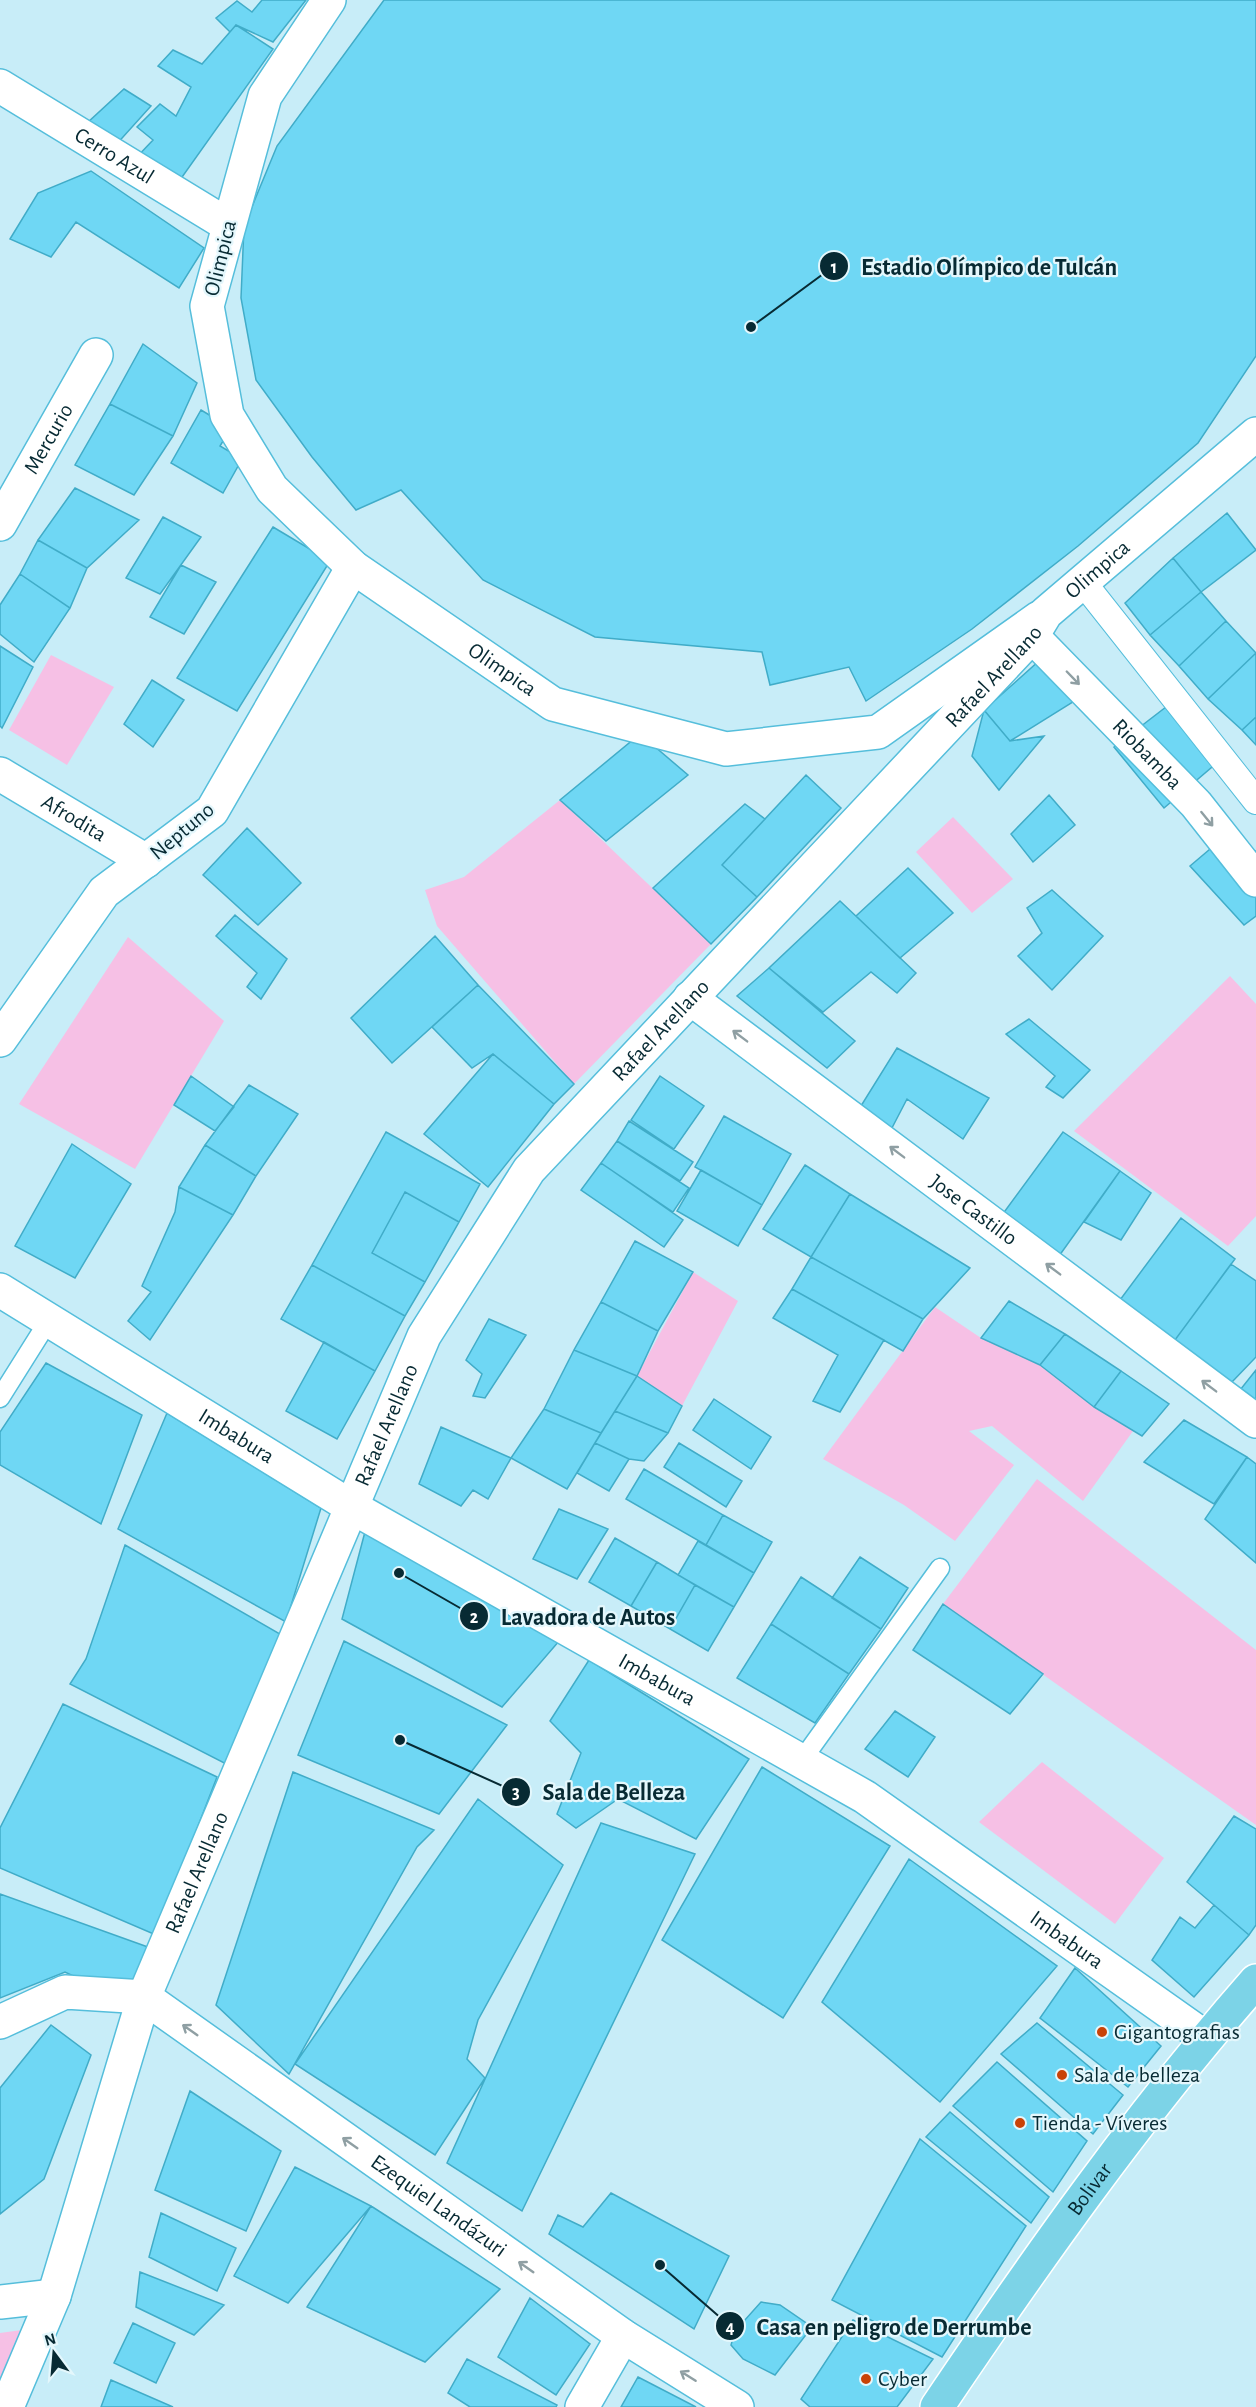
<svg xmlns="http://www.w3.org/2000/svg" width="1256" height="2407" font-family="'Alegreya Sans',sans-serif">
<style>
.green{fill:#f6c0e5}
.building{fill:#6fd7f4;stroke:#40acc8;stroke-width:1.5}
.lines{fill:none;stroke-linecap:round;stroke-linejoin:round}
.service-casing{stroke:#55bedb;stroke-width:21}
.pedestrian-casing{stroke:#55bedb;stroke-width:28}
.minor-casing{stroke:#55bedb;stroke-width:36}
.secondary-casing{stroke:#55bedb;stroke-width:36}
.primary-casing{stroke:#fff;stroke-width:36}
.service{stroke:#fff;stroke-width:18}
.pedestrian{stroke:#fff;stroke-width:26}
.minor{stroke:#fff;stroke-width:33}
.secondary{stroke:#fff;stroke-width:33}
.primary{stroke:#7cd3e7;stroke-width:33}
.oneway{stroke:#8f9fa3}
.poi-dot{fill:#c94308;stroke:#e4f7fc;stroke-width:2}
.labels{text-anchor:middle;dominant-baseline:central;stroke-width:4.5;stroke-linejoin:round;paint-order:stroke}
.street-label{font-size:22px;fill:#072a33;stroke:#e4f7fc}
.poi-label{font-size:22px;fill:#072a33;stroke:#e4f7fc;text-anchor:start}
.leader{fill:none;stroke:#072a33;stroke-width:2}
.callout-dot{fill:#072a33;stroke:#e4f7fc;stroke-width:2}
.mark-label{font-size:18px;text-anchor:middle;font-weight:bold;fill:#fff}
.callout-label{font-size:24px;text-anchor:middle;font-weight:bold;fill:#072a33;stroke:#e4f7fc;stroke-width:4.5;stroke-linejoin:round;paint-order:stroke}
</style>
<rect width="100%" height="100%" fill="#c8edf8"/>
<path class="green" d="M51 655 114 687 67 765 9 730Z
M560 800 711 944 574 1084 437 926 425 890 464 877Z
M953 817 1013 879 972 913 916 852Z
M128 937 224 1021 135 1169 19 1104Z
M1230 976 1256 1004V1216L1228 1246 1074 1131Z
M693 1272 738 1301 682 1406 637 1376Z
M935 1307 981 1338 1040 1365 1094 1407 1133 1431 1083 1501 992 1426 969 1431 1014 1465 955 1541 904 1505 823 1459Z
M1037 1479 1256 1650V1825L943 1604Z
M1042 1762 1164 1858 1115 1924 979 1822Z
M29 2329 0 2390V2333Z"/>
<path class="building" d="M262 0H306L273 42 236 25 230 32 216 18 237 1 252 12Z
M384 0H1256V356L1198 443 1078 546 972 629 866 701 849 667 770 685 762 652 595 637 483 580 401 490 356 510 312 457 256 380 241 298 244 226 277 146Z
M236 25 273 49 175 187 133 161 153 140 137 127 160 104 176 116 191 87 158 66 173 50 202 64Z
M124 89 151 106 114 147 86 124Z
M91 171 204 248 179 288 76 222 51 257 10 239 38 193Z
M143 344 197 383 173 436 110 404Z
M110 404 173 436 134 495 75 465Z
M201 410 231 428 220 446 242 459 223 493 171 463Z
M75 488 139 520 87 568 38 540Z
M1227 513 1256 550 1201 592 1173 558Z
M163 517 201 537 160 594 126 578Z
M273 527 330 561 237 711 177 678Z
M38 540 87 568 70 608 20 574Z
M1173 558 1201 592 1150 635 1125 603Z
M181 565 216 582 184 634 150 617Z
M20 574 70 608 34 662 0 634V605Z
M1201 592 1226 621 1179 666 1150 635Z
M1226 621 1256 653 1208 699 1179 666Z
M0 646 33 667 2 728 0 726Z
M1256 653V717L1242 730 1208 699Z
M1040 660 1081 697 1010 741 984 710Z
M152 680 184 700 153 747 124 724Z
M1166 707 1218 762 1164 808 1114 747Z
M984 710 1010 741 1044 736 999 790 972 756Z
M1256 717V745L1242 730Z
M640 734 688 775 606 841 560 800Z
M806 775 841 808 757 897 722 865Z
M1049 795 1075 825 1033 862 1011 834Z
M745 804 765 819 722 865 757 897 711 944 653 888Z
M247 828 301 883 258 925 203 875Z
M1216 844 1237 866 1256 851V916L1244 925 1190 866Z
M908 868 953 913 900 958 856 916Z
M1052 890 1103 936 1052 990 1018 956 1042 933 1027 908Z
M840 901 916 973 897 993 871 972 823 1012 769 968Z
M235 915 287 959 261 999 247 987 257 973 216 936Z
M435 936 478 985 392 1063 351 1018Z
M769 968 855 1041 827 1068 737 996Z
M478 985 574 1084 554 1104 493 1054 472 1068 432 1027Z
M1029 1019 1090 1070 1063 1098 1046 1087 1055 1076 1006 1034Z
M897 1048 989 1098 963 1139 907 1099 881 1149 846 1130Z
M493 1054 554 1104 488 1187 424 1134Z
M191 1076 234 1107 215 1131 174 1105Z
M660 1076 704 1106 674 1149 631 1120Z
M249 1085 298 1114 256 1176 205 1145Z
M724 1116 791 1154 762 1205 695 1167Z
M629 1121 693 1162 680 1181 617 1141Z
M386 1132 480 1184 459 1222 405 1192 372 1253 425 1282 405 1316 312 1265Z
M1063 1132 1120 1171 1054 1263 991 1230Z
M617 1141 689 1188 673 1212 601 1163Z
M72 1144 131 1184 75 1278 15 1246Z
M205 1145 256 1176 233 1215 179 1187Z
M601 1163 683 1220 664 1247 581 1190Z
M805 1165 850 1194 811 1257 763 1229Z
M701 1170 762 1205 738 1246 677 1211Z
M1120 1171 1151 1193 1121 1240 1084 1222Z
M179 1187 233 1215 150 1340 128 1321 151 1292 142 1286 175 1212Z
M405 1192 459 1222 425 1282 372 1253Z
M850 1194 970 1268 923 1319 811 1257Z
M1181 1218 1235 1259 1172 1344 1114 1308Z
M635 1241 693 1272 658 1331 601 1302Z
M811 1257 923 1319 903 1351 792 1289Z
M1231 1264 1256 1281V1357L1231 1383 1172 1344Z
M312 1265 405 1316 375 1371 281 1319Z
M792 1289 884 1340 840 1412 813 1401 838 1355 773 1318Z
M1009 1301 1065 1334 1040 1365 981 1338Z
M601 1302 658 1331 637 1376 574 1350Z
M489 1319 526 1335 485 1398 473 1396 482 1374 466 1360Z
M1065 1334 1121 1371 1094 1407 1040 1365Z
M324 1342 375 1371 337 1439 286 1411Z
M574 1350 637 1376 601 1433 544 1409Z
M46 1363 142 1415 101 1524 0 1465V1432Z
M1256 1370V1401L1240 1390Z
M1121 1371 1169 1404 1142 1436 1094 1407Z
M637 1376 682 1406 668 1433 615 1411Z
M714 1399 771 1437 751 1469 693 1430Z
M544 1409 601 1433 567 1489 511 1458Z
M615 1411 668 1433 644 1461 629 1459 595 1443Z
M167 1413 321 1508 286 1622 118 1529Z
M1184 1420 1247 1457 1214 1504 1144 1462Z
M441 1427 511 1458 488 1499 473 1490 461 1506 419 1484Z
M595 1443 629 1459 609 1491 577 1473Z
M679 1443 742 1481 726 1507 664 1467Z
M1247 1457 1256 1464V1563L1205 1519Z
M644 1469 723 1515 706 1545 626 1499Z
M559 1509 608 1529 577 1579 533 1559Z
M723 1515 772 1542 754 1573 706 1545Z
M366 1528 560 1640 502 1707 342 1619Z
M615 1538 657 1562 631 1606 589 1582Z
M698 1541 754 1573 734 1607 678 1575Z
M125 1545 280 1634 232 1767 70 1684 86 1659Z
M860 1557 908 1588 881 1629 832 1598Z
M657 1562 695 1585 670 1629 631 1606Z
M801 1577 881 1629 849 1674 771 1624Z
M695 1585 734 1607 708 1651 670 1629Z
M943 1604 1043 1674 1010 1714 913 1650Z
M771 1624 849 1674 815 1723 737 1678Z
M344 1641 507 1725 439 1814 298 1755Z
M589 1660 749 1759 696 1839 618 1799 576 1828 557 1814 581 1753 550 1721Z
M63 1704 217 1777 156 1935 0 1868V1828Z
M895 1711 935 1737 908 1777 865 1749Z
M762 1767 890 1846 783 2018 662 1940Z
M293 1772 434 1830 417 1847 289 2074 216 2005Z
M478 1799 563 1865 478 2020 467 2059 485 2078 435 2155 295 2064Z
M1234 1816 1256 1829V1925L1249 1935 1187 1882Z
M601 1823 695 1854 522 2211 447 2163Z
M909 1859 1057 1966 940 2102 822 2002Z
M0 1894 159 1951 138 2006 65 1972 0 1998Z
M1214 1905 1249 1935 1194 1997 1152 1960 1180 1917 1195 1928Z
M1075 1968 1161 2046 1128 2087 1040 2018Z
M1037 2023 1123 2095 1093 2134 1001 2054Z
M51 2025 91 2055 44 2179 0 2214V2088Z
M997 2062 1087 2141 1053 2192 953 2106Z
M190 2091 281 2151 246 2231 155 2190Z
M950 2112 1049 2197 1031 2223 926 2137Z
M920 2139 1026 2226 942 2357 832 2300Z
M295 2167 371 2206 288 2303 234 2276Z
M611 2193 729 2256 694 2329 549 2234 558 2215 583 2227Z
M371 2206 500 2289 425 2362 307 2307Z
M161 2213 236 2248 217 2291 149 2257Z
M140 2272 224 2305 194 2335 136 2307Z
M530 2298 590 2344 556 2395 498 2357Z
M761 2302 780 2305 812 2327 775 2375 743 2359 731 2345 735 2331Z
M853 2320 933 2359 897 2407H810L801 2399Z
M133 2323 175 2343 156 2383 114 2363Z
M467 2359 557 2405 556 2407H470L448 2393Z
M638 2377 696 2407H621Z
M111 2380 173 2407H101Z"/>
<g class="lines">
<g class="service-casing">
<path id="service" d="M0 1398 49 1320
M802 1760 940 1568"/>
</g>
<g class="pedestrian-casing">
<path id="pedestrian" d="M1082 581 1256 801"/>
</g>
<g class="minor-casing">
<g id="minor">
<path id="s1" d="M329 0 265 96 207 306 227 415 272 489 353 567 553 704 726 749 878 732 1039 618"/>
<path id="s2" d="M0 86 228 225"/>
<path id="s3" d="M0 524 96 355"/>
<path id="s4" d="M1032 636 1196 804 1256 880"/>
<path id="s5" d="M0 774 146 861"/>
<path id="s6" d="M690 998 1256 1421"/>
<path d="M0 1040 104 892 212 811 353 567"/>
<path id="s7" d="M0 1290 350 1506 865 1797 1206 2038"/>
<path id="s8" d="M0 2022 65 1992 144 1997 623 2336 737 2407"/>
<path d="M0 2302 54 2296"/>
<path d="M582 2407 623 2336"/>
</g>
</g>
<g class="secondary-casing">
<g id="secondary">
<path id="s9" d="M7 2407 54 2296 144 1997 424 1336 529 1170 1032 636 1046 613 1256 434"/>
</g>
</g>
<g class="primary-casing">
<g id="primary">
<path id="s10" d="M937 2407C1036 2260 1139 2114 1256 1981"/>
</g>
</g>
<use href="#service" class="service"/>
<use href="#pedestrian" class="pedestrian"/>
<use href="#minor" class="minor"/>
<use href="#secondary" class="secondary"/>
<use href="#primary" class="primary"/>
</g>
<defs><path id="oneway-shaft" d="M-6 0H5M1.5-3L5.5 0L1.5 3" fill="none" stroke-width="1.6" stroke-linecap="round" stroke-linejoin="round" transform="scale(1.5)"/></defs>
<g class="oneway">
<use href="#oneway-shaft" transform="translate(1073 678) rotate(46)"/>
<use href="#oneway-shaft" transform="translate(1207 819) rotate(51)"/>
<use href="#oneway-shaft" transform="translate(740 1036) rotate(-143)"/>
<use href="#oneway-shaft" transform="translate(897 1152) rotate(-143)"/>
<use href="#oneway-shaft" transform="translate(1053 1269) rotate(-143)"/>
<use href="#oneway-shaft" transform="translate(1209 1386) rotate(-143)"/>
<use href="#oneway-shaft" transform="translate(190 2030) rotate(-145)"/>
<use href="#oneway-shaft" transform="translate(350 2143) rotate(-145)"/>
<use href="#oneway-shaft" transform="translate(526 2267) rotate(-145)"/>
<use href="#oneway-shaft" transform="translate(688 2376) rotate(-148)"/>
</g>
<g class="poi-dot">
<circle cx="1102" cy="2032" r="6"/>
<circle cx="1062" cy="2075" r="6"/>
<circle cx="1020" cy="2123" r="6"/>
<circle cx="866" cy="2379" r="6"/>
</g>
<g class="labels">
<g class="street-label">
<text stroke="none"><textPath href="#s2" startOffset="134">Cerro Azul</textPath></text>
<text transform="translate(220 258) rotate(-76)">Olimpica</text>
<text stroke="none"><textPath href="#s3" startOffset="98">Mercurio</textPath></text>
<text stroke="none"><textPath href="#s9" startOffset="2175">Olimpica</textPath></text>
<text stroke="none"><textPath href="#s1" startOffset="824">Olimpica</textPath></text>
<text stroke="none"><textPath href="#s9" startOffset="2025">Rafael Arellano</textPath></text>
<text stroke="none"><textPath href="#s4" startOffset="165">Riobamba</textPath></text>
<text stroke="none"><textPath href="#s5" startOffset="86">Afrodita</textPath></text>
<text transform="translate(182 831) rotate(-40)">Neptuno</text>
<text stroke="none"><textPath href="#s9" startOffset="1539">Rafael Arellano</textPath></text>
<text stroke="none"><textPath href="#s6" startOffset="354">Jose Castillo</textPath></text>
<text stroke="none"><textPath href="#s9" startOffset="1054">Rafael Arellano</textPath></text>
<text stroke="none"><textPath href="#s7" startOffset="278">Imbabura</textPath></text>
<text stroke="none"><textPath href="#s7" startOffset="764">Imbabura</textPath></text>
<text stroke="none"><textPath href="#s9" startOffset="568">Rafael Arellano</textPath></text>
<text stroke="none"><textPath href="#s7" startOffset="1250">Imbabura</textPath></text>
<text stroke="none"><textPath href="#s10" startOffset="266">Bolivar</textPath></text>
<text stroke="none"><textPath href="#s8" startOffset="512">Ezequiel Landázuri</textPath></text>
</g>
<g class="poi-label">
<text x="1114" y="2032">Gigantografias</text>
<text x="1074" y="2075">Sala de belleza</text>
<text x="1032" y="2123">Tienda - Víveres</text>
<text x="878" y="2379">Cyber</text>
</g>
</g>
<path class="leader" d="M751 327L834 266M399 1573L474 1616M400 1740L516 1792M660 2265L730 2326"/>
<g class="callout-dot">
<circle cx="751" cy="327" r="6"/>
<circle cx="399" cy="1573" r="6"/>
<circle cx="400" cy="1740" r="6"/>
<circle cx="660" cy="2265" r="6"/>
<circle cx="834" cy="266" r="15"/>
<circle cx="474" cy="1616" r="15"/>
<circle cx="516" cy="1792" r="15"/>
<circle cx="730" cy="2326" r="15"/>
</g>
<g class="mark-label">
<text x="834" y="273">1</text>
<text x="474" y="1623">2</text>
<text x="516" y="1798">3</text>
<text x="730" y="2333">4</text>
</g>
<g class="callout-label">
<text x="989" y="275">Estadio Olímpico de Tulcán</text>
<text x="588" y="1625">Lavadora de Autos</text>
<text x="614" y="1800">Sala de Belleza</text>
<text x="894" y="2335">Casa en peligro de Derrumbe</text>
</g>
<g transform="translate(54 2353) rotate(344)" stroke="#e4f7fc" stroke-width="4.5" paint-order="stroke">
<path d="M0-4.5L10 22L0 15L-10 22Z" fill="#072a33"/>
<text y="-9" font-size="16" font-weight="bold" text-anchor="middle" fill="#072a33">N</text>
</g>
</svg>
